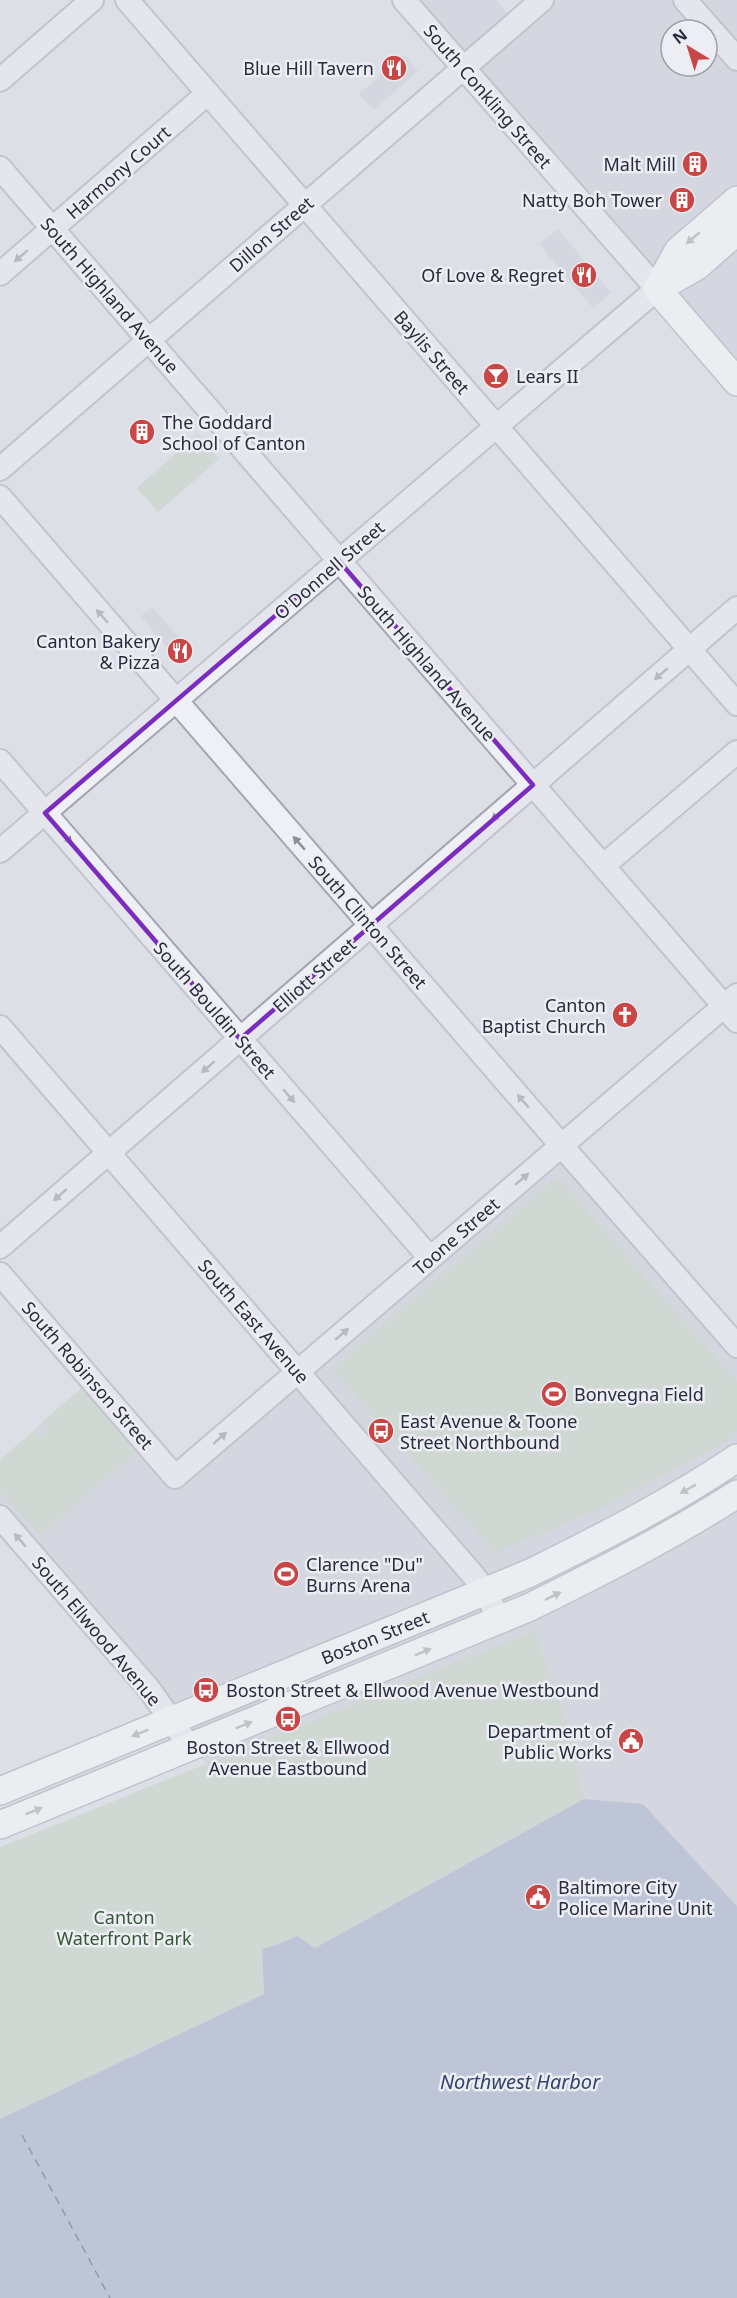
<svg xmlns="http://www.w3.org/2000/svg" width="737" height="2298" font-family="'Noto Sans',sans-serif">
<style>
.built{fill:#cbced8;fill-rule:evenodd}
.green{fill:#c0d0be}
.water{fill:#99a7c5}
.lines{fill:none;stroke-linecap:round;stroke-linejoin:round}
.ferry{stroke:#33446e;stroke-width:1.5;stroke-dasharray:8 6;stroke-linecap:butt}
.minor-casing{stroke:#a3a5b0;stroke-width:26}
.major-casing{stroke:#9da2b1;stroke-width:30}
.minor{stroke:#eff0f5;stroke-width:22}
.major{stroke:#fff;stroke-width:27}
.oneway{fill:#9ea0a7}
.oneway2{fill:#8b8e98}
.marked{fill:none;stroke:#7b2cbf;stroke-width:4.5;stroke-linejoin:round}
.labels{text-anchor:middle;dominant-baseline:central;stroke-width:5;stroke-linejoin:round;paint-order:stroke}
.poi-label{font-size:18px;fill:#272b3c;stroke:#eceef4;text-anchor:end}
.street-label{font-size:18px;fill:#272b3c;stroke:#eceef4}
.park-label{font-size:18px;fill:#365735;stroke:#eceef4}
.water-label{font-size:20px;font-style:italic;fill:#33446e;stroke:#eceef4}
</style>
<rect width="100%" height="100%" fill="#dddfe6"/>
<path class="built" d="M420 0H496L515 22 541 0H737V375ZM671 30H707V66H671Z
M405 55 418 71 374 110 359 94Z
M558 229 611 293 593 308 539 244Z
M152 607 192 653 180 663 141 616Z
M563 1142 737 1342V1906L643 1804 584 1799 569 1727 535 1631 207 1764 0 1519V1460L84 1386 168 1473Z"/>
<path class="green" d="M198 434 219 459 158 512 137 488Z
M558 1177 737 1381V1431L729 1440 600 1509 495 1553 332 1369Z
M84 1386 139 1450 40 1536 0 1490V1460L34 1431 40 1438 48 1431 42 1422Z
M535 1631 569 1727 584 1799 315 1948 297 1936 279 1944 262 1949 264 1994 0 2119V1847Z"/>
<path class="water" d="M584 1799 643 1804 737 1906V2298H0V2119L264 1994 262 1949 279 1944 297 1936 315 1948Z"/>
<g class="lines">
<path class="ferry" d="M22 2135 110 2298"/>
<g class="minor-casing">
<path id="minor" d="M127 0 737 704
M685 0 737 59
M0 80 92 0
M0 168 737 1021
M0 274 208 93
M0 469 542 0
M0 497 561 1145 737 1346
M0 761 430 1258
M0 851 657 289 404 0
M603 866 737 752
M0 1027 473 1575 486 1592 499 1620
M0 1247 737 608
M0 1274 175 1477 737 995
M0 1517 149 1689 190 1747"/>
</g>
<g class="major-casing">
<path id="major" d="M657 289 737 382
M657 289 678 251 737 200
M657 289 697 266 737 231
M0 1791 530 1573C601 1538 672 1502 737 1458
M0 1825 528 1608C599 1573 670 1537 737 1494"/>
</g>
<use href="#minor" class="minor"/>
<use href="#major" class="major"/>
</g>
<defs><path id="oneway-solid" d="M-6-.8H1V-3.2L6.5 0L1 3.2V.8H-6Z" transform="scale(1.5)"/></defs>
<g class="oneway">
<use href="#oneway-solid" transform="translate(693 238) rotate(139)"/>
<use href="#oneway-solid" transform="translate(688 1489) rotate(151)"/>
<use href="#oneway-solid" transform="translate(553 1596) rotate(-26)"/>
<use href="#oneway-solid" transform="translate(423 1652) rotate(-23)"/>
<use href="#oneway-solid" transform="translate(244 1725) rotate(-22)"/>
<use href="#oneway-solid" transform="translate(140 1733) rotate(158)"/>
<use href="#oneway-solid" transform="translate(34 1811) rotate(-22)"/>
</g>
<g class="oneway2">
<use href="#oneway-solid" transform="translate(21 256) rotate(139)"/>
<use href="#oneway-solid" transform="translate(102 616) rotate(-131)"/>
<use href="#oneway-solid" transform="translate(661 674) rotate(139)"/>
<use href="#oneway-solid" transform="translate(498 815) rotate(139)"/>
<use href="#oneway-solid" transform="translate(66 837) rotate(49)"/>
<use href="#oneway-solid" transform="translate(299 843) rotate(-131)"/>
<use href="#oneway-solid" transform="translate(208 1067) rotate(139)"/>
<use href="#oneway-solid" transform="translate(289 1096) rotate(49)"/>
<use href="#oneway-solid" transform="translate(523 1101) rotate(-131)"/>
<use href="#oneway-solid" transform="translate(522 1179) rotate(-41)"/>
<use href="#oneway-solid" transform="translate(60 1195) rotate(139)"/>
<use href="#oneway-solid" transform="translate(342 1334) rotate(-41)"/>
<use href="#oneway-solid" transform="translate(220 1438) rotate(-41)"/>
<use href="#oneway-solid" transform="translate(20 1540) rotate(-131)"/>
</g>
<path d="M0 0H737V2298H0ZM339 561 533 785 240 1039 45 813Z" fill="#dddfe6" fill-opacity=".55" fill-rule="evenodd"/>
<path class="marked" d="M339 561 533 785 240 1039 45 813Z"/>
<defs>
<g id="restaurant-disc" transform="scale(1.35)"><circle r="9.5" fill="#c84645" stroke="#eceef4"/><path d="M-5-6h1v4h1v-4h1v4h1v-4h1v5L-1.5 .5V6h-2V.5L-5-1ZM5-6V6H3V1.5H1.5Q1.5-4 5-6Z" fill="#fff"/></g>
<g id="building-disc" transform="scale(1.35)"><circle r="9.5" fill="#c84645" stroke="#eceef4"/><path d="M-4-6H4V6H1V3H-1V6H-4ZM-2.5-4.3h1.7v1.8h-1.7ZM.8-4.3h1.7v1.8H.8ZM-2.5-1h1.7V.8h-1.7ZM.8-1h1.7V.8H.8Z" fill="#fff"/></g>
<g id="bar-disc" transform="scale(1.35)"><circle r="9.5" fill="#c84645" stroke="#eceef4"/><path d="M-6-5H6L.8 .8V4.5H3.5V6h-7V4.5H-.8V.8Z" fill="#fff"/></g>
<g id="church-disc" transform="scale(1.35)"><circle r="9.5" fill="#c84645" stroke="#eceef4"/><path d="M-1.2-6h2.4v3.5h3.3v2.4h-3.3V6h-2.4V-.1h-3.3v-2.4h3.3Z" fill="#fff"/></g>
<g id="stadium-disc" transform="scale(1.35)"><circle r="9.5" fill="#c84645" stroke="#eceef4"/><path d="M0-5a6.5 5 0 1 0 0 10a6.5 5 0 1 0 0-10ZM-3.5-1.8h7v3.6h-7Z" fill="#fff"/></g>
<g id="bus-disc" transform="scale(1.35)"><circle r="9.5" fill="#c84645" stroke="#eceef4"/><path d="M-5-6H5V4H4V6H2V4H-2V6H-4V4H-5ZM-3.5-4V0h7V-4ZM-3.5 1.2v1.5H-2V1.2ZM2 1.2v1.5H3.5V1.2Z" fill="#fff"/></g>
<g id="civic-disc" transform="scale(1.35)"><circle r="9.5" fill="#c84645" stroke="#eceef4"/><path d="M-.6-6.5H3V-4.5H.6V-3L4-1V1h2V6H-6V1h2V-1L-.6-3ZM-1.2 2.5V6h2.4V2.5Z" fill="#fff"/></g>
</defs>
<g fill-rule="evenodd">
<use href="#restaurant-disc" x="394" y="68"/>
<use href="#building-disc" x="695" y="164"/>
<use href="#building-disc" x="682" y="200"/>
<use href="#restaurant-disc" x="584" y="275"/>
<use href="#bar-disc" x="496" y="376"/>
<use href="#building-disc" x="142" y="432"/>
<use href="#restaurant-disc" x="180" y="651"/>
<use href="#church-disc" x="625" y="1015"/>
<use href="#stadium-disc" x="554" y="1394"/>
<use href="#bus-disc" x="381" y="1431"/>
<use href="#stadium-disc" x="286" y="1574"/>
<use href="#bus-disc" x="206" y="1690"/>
<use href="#bus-disc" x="288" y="1719"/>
<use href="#civic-disc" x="631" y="1741"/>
<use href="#civic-disc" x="538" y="1897"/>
</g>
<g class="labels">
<g class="poi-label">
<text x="374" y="68">Blue Hill Tavern</text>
<text x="676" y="164">Malt Mill</text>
<text x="662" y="200">Natty Boh Tower</text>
<text x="564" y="275">Of Love &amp; Regret</text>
<text x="516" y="376" text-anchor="start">Lears II</text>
<text x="162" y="422" text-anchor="start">The Goddard<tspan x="162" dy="21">School of Canton</tspan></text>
<text x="160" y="641">Canton Bakery<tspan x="160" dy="21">&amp; Pizza</tspan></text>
<text x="606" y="1005">Canton<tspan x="606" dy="21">Baptist Church</tspan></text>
<text x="574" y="1394" text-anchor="start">Bonvegna Field</text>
<text x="400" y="1421" text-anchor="start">East Avenue &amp; Toone<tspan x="400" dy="21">Street Northbound</tspan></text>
<text x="306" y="1564" text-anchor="start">Clarence "Du"<tspan x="306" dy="21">Burns Arena</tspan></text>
<text x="226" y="1690" text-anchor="start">Boston Street &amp; Ellwood Avenue Westbound</text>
<text x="612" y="1731">Department of<tspan x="612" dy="21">Public Works</tspan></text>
<text x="288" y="1747" text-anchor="middle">Boston Street &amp; Ellwood<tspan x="288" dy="21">Avenue Eastbound</tspan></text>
<text x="558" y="1887" text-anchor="start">Baltimore City<tspan x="558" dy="21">Police Marine Unit</tspan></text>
</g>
<g class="street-label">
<text transform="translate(488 96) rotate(49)">South Conkling Street</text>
<text transform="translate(118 172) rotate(-41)">Harmony Court</text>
<text transform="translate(271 234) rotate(-41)">Dillon Street</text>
<text transform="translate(110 295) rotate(49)">South Highland Avenue</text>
<text transform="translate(432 352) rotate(49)">Baylis Street</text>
<text transform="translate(329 570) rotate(-41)">O'Donnell Street</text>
<text transform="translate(427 663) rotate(49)">South Highland Avenue</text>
<text transform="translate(368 922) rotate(49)">South Clinton Street</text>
<text transform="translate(314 975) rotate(-41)">Elliott Street</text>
<text transform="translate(215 1010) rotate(49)">South Bouldin Street</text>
<text transform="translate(456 1236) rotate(-41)">Toone Street</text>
<text transform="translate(254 1321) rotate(49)">South East Avenue</text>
<text transform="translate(88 1375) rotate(49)">South Robinson Street</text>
<text transform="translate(97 1631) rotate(50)">South Ellwood Avenue</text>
<text transform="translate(375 1637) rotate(-22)">Boston Street</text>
</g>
<g class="park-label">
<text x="124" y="1917">Canton<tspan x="124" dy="21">Waterfront Park</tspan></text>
</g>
<g class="water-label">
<text x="520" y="2081">Northwest Harbor</text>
</g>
</g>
<g transform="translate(689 48) rotate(322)"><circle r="28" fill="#eceef4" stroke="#9da0aa" stroke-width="1.5"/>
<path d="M0-4.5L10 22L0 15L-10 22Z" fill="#c84645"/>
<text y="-9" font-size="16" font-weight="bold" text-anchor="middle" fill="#272b3c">N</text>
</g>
</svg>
